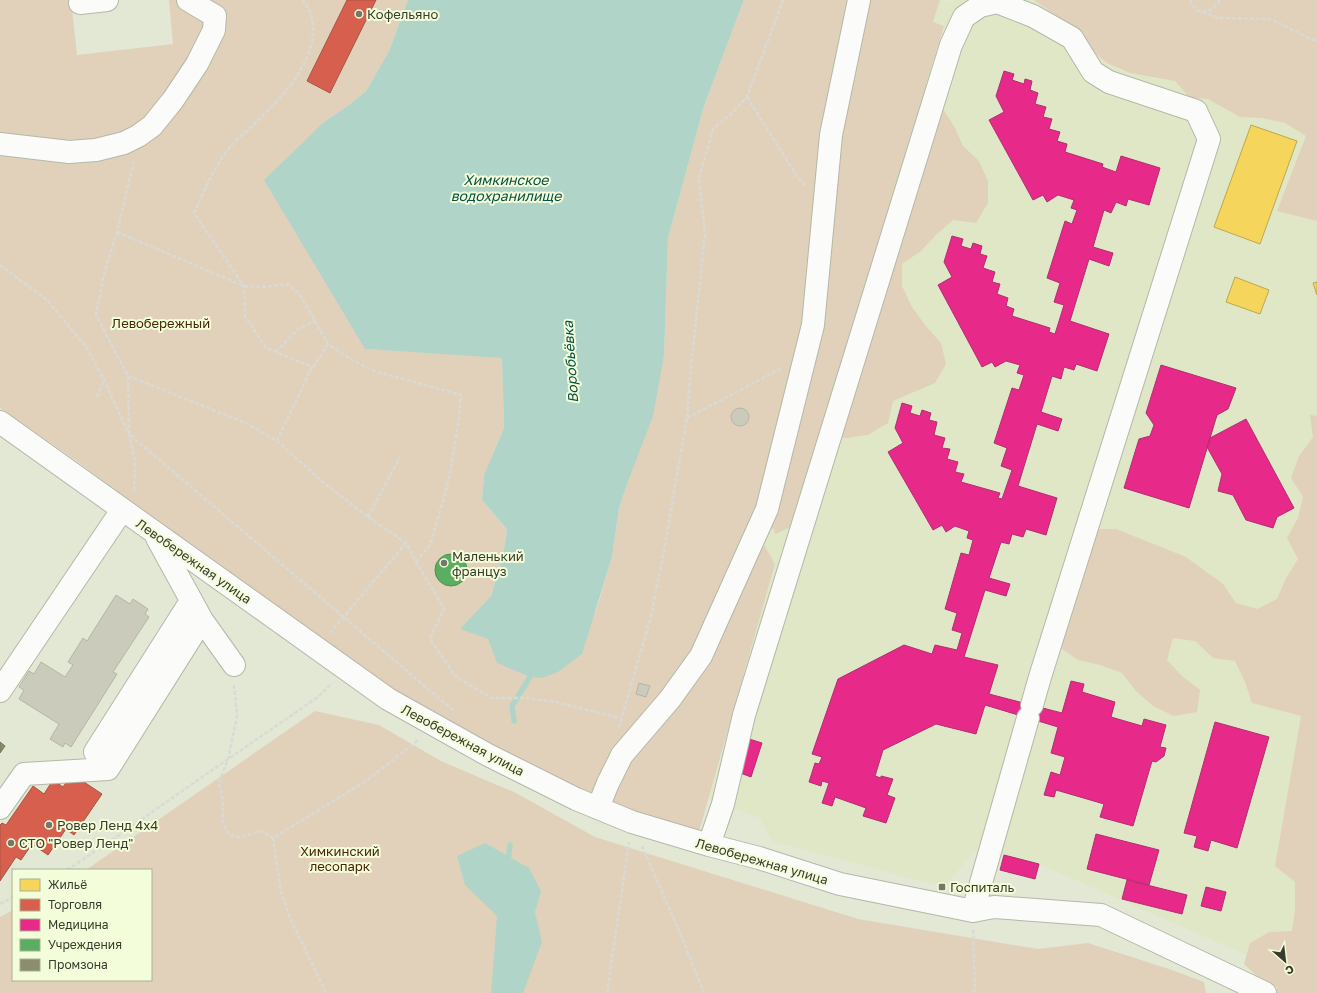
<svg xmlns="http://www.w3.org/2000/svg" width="1317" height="993" font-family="'Golos Text',sans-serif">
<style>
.built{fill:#dfe7c7}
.green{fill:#e1d1bb}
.water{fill:#b0d5c8}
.homes{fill:#f6d55c;stroke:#bda74e}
.shops{fill:#d6604d;stroke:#a75544}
.health{fill:#e7298a;stroke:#b22f6e}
.public{fill:#5aae61;stroke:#508c52}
.industry{fill:#8c8c6e;stroke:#73745b}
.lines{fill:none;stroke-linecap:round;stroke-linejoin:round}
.stream{stroke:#b0d5c8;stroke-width:5.5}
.building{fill:#cbcbbb;stroke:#b5b5a6}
.minor-casing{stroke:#b3b8a9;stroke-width:24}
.path{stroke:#d9dad5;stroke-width:2.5;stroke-dasharray:4 2;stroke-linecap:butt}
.minor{stroke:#fbfcf9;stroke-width:22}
.poi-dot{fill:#747868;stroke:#f4fdd9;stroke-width:1.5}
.labels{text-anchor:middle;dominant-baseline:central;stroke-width:4;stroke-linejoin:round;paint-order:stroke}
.poi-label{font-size:13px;fill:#383c2e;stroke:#f4fdd9;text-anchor:start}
.park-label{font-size:13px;fill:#492606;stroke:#f4fdd9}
.street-label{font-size:13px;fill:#383c2e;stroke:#f4fdd9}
.water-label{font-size:14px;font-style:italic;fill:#075147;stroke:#f4fdd9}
</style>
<rect width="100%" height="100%" fill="#e2e8d4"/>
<path class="built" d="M940 0 951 3 953 0H1070L1317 99V981L1251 957 1039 864 976 849 944 887 772 841 760 818 709 799 775 564 763 543 868 268 944 27 933 23Z"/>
<path class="green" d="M0 0H71L77 55 173 44 169 0H408L389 51 366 91 349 105 365 349 502 357 504 428 484 475 482 500 507 529 503 556 491 596 461 629 596 611 612 557 619 508 629 479 664 356 668 238 704 106 744 0H940L933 22 944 26 926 84 954 126 963 146 979 161 988 181V203L976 223 953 220 936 235 921 251 902 264V286L912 307 925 325 941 343 946 364 935 383 893 401 888 423 868 435 846 438 823 437 796 525 775 534 774 528 768 531 763 543 775 564 699 832 580 793 405 699 183 541 78 462 0 408Z
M1034 0H1317V221L1277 211 1306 136 1285 123 1262 118 1240 117 1208 99 1190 98 1175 81 1130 73 1107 63 1089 48 1077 30Z
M1310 415 1317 416V993H1275L1277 987 1261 980 1244 964 1250 943 1269 932 1292 931 1295 910V882L1275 866 1301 716 1252 703 1245 682 1235 661 1213 658 1195 641 1173 638 1167 660 1182 676 1200 690 1197 712 1174 716 1153 706 1136 691 1122 673 1100 665 1078 660 1059 647 1094 529H1116L1186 557 1223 584 1236 603 1257 609 1277 599 1286 578 1298 559 1287 538 1298 518 1303 497 1291 478 1299 456 1313 437Z
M315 711 379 725 441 761 516 793 595 837 858 919 1038 949 1088 943 1169 969 1204 982 1206 993H0V917L13 910V980H151V870H86Z"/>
<path class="water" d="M408 0H744L704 106 668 238 664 356 653 416 629 479 619 508 612 557 582 654 558 672 542 678 530 677 497 663 488 639 460 629 491 596 503 556 507 529 482 500 484 475 504 428 502 358 365 349 264 180 323 123 349 105 366 91 389 51Z
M485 843 529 868 541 891 535 912 542 942 523 993H491L497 916 465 885 457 856Z"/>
<path class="homes" d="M1251 125 1297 141 1260 244 1214 227Z
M1235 277 1269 290 1260 314 1226 302Z
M1317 282V295L1313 283Z"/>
<path class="shops" d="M347 0H376L330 93 307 81Z
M72 774 102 794 74 835 66 829 48 855 32 844 21 860 16 857 0 881V825L2 823 6 825 33 786 44 794 53 780 63 787Z"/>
<path class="health" d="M1004 71 1014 74 1012 80 1024 84 1025 79 1032 81 1030 90 1038 93 1035 104 1046 107 1043 117 1052 119 1049 129 1060 132 1057 141 1067 144 1065 152 1103 164 1102 167 1116 172 1121 156 1160 168 1149 205 1128 199 1126 206 1116 202 1111 213 1104 210 1093 247 1113 253 1109 266 1089 259 1070 321 1109 334 1097 371 1076 364 1074 370 1064 367 1061 379 1052 376 1041 412 1062 419 1058 431 1037 424 1018 486 1057 498 1046 535 1026 529 1023 537 1012 534 1009 544 1001 542 989 578 1010 584 1006 596 985 590 964 657 998 665 989 694 1062 713 1071 681 1084 684 1082 692 1115 702 1111 717 1142 726 1144 719 1166 725 1160 747 1166 748 1164 756 1156 762 1152 761 1133 826 1100 817 1104 804 1056 790 1054 797 1044 795 1051 772 1060 775 1065 757 1051 753 1058 727 985 705 976 734 936 724 883 750 875 776 881 778V776L893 779 887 795 895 798 886 823 863 816 866 808 835 797 832 806 822 803 829 783 822 781 821 786 809 782 815 763 819 764 822 757 812 754 838 679 904 645 932 654 935 645 957 650 962 633 952 630 957 613 945 609 961 553 969 555 973 540 967 538 969 531 955 526 946 532 942 525 933 530 888 452 903 443 895 428 902 403 912 406 910 413 920 416 922 410 931 413 929 420 937 422 934 435 945 438 942 448 950 449 947 459 958 462 955 472 964 474 961 482 1000 493 998 498 1002 499 1012 470 1001 466 1007 448 994 443 1012 388 1019 390 1024 375 1017 373 1020 365 1006 361 995 367 992 362 982 367 938 285 952 277 944 262 952 236 963 239 961 246 971 249 973 243 982 246 980 254 987 256 983 268 995 272 992 282 1000 284 997 294 1008 298 1006 306 1014 309 1012 316 1050 328 1049 332 1055 334 1064 305 1054 302 1060 283 1047 278 1065 221 1072 224 1077 210 1071 208 1074 200 1058 195 1047 202 1043 195 1033 200 989 120 1004 112 996 96Z
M1161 365 1236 388 1228 409 1217 415 1189 508 1124 488 1139 439 1150 436 1154 425 1146 413Z
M1246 419 1294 508 1277 517 1273 528 1246 520 1233 495 1218 491 1222 474 1207 447 1210 438Z
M1215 722 1269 737 1237 848 1211 840 1208 851 1194 847 1197 836 1184 833Z
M746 738 762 743 751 777 735 771Z
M1096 834 1159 850 1149 885 1087 869Z
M1004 855 1039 864 1035 879 1000 870Z
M1127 880 1187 895 1182 914 1122 899Z
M1206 887 1226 892 1221 911 1201 906Z"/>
<path class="public" d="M435 570a16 16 0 1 1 32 0a16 16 0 1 1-32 0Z"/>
<path class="industry" d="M0 742 5 746 0 753Z"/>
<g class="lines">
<path class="stream" d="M514 721 512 706 530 677 532 671
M508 862 510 845"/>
</g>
<path class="building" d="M731 417a9 9 0 1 1 18 0a9 9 0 1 1-18 0Z
M116 595 130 604 133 599 148 609 145 614 149 617 113 672 117 674 71 747 65 743 63 747 50 739 59 724 19 699 24 690 19 687 29 671 34 674 41 662 65 677 73 665 68 662 83 638 87 641Z
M639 683 650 686 646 697 636 694Z"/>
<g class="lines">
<g class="minor-casing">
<path id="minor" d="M80 3 107 0
M0 144 69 152 96 150 124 143 138 136 152 126 173 100 197 64 214 30 215 16 188 0
M0 422 388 699 488 755 576 799 632 822 709 845 759 858 840 884 973 911 994 907 1101 915 1265 993
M157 538 202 620 234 665
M0 691 122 510
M95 752 191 601
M0 808 24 774 108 769 202 620
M598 808 608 783 622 755 670 699 701 656 767 509 813 325 831 135 859 0
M709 845 723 804 744 715 951 45 964 17 980 6 997 2 1033 16 1072 38 1093 72 1109 82 1196 111 1209 139 1040 677 1032 705
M973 911 1028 718"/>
</g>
<path class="path" d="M1190 0C1198 18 1210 14 1220 0
M1203 12 1218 18 1270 19 1317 42
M747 97 798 178 806 186
M134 161 117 232 104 274 96 315 128 376 246 423 277 441 325 484 368 517 406 543 416 562 444 608 430 639 456 677 492 698H526L551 701 620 718
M117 232 244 286 265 287 287 284 299 293 328 344 352 360 374 371 461 395 459 419 450 473 444 498 430 545 416 562
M0 265 47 300 87 348 104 380 129 434 135 463 134 493
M276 352 298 329 315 321
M313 367 328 344
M128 376 129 434 455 712
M97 397 104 380
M687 418 782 368
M277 441 312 367 266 348 245 316 244 286 194 213C205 190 214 166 231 146 238 137 249 130 257 121 287 94 334 41 303 0
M368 517 400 457
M330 633 406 543
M234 685 237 716 228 760 219 781 223 800V823L229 835 239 837 261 831 273 838
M619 727 650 620 663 557 678 469 687 418 690 378 705 234 699 179 713 129 732 113 747 97 783 0
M642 846 680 933 704 993
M67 870 115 838 169 800 318 697 332 683
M0 904 13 897
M326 993 290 918 281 892 273 838 366 781 415 743 418 739
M607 993 629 842
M973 993 975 989 973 930"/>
<use href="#minor" class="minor"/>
</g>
<g class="poi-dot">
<circle cx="359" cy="14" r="4"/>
<circle cx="444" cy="563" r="4"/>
<circle cx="49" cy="825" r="4"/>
<circle cx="11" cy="843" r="4"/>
<rect x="938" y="883" width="8" height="8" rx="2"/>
</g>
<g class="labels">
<g class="poi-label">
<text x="367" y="14">Кофельяно</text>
<text x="452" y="556">Маленький<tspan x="452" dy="15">француз</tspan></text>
<text x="57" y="825">Ровер Ленд 4х4</text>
<text x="19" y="843">СТО "Ровер Ленд"</text>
<text x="950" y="887">Госпиталь</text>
</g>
<g class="park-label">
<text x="161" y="323">Левобережный</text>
<text x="340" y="851">Химкинский<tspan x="340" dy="15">лесопарк</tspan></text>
</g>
<g class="street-label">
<text transform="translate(194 561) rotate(35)">Левобережная улица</text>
<text transform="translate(463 740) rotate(28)">Левобережная улица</text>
<text transform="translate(762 861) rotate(16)">Левобережная улица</text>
</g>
<g class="water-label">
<text x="506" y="179">Химкинское<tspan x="506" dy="16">водохранилище</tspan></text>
<text transform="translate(570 362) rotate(-94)">Воробьёвка</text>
</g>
</g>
<rect x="12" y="869" width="140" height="112" fill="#f4fdd9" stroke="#a9b095"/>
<rect x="20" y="879" width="20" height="12" fill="#f6d55c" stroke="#a9b095"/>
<text x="48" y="889" font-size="12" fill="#383c2e">Жильё</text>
<rect x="20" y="899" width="20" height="12" fill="#d6604d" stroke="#a9b095"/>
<text x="48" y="909" font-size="12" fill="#383c2e">Торговля</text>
<rect x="20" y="919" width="20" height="12" fill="#e7298a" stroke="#a9b095"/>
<text x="48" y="929" font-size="12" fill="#383c2e">Медицина</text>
<rect x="20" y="939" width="20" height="12" fill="#5aae61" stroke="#a9b095"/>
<text x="48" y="949" font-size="12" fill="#383c2e">Учреждения</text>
<rect x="20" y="959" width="20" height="12" fill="#8c8c6e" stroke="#a9b095"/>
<text x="48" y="969" font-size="12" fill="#383c2e">Промзона</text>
<g transform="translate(1285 961) rotate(152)" stroke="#f4fdd9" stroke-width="3" paint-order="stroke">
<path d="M0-3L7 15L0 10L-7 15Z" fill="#383c2e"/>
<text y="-6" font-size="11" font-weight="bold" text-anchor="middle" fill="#383c2e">С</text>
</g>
</svg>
